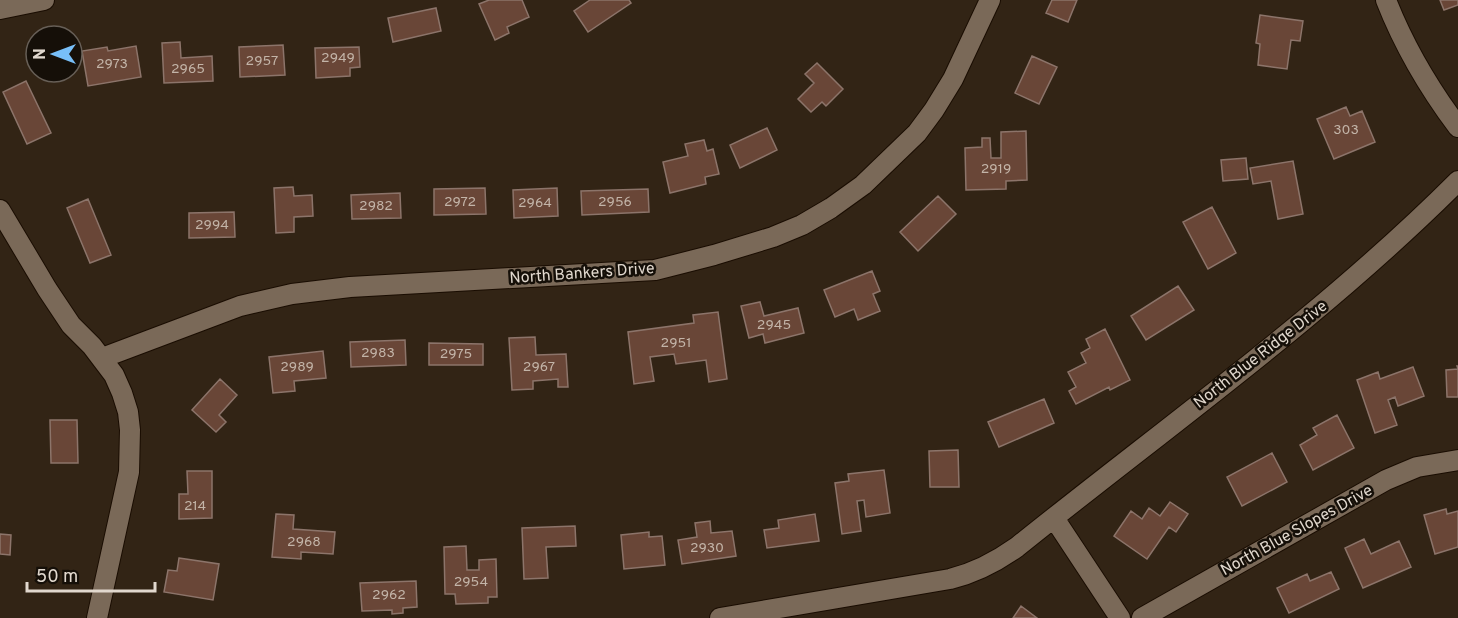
<svg xmlns="http://www.w3.org/2000/svg" width="1458" height="618" font-family="Overpass,sans-serif">
<style>
.building{fill:#694637;stroke:#8c746a;stroke-width:1.5}
.lines{fill:none;stroke-linecap:round;stroke-linejoin:round}
.minor-casing{stroke:#1a0d02;stroke-width:22}
.minor{stroke:#7a6958;stroke-width:20}
.labels{text-anchor:middle;dominant-baseline:central;stroke-width:5;stroke-linejoin:round;paint-order:stroke}
.number-label{font-size:14px;fill:#c3b4a8}
.street-label{font-size:16px;fill:#e1d8ce;stroke:#150f08}
</style>
<rect width="100%" height="100%" fill="#322415"/>
<path class="building" d="M489 0H522L529 17 507 27 509 33 495 40 479 4Z
M590 0H629L631 3 588 32 574 11Z
M1052 0H1077L1068 22 1046 13Z
M1440 0H1458V5L1444 10Z
M436 8 441 31 393 42 388 18Z
M1260 15 1303 21 1300 41 1291 40 1287 69 1258 65 1260 44 1256 43Z
M180 42 181 58 212 56 213 81 164 83 162 43Z
M283 45 285 75 240 77 239 47Z
M136 46 141 77 88 86 82 51 107 47 108 51Z
M359 47 360 67 350 68V76L316 78 315 48Z
M1032 56 1057 67 1039 104 1015 93Z
M817 63 843 89 826 106 822 102 811 112 798 99 814 83 805 74Z
M26 81 51 133 27 144 3 92Z
M1346 107 1350 116 1362 111 1375 142 1334 159 1317 119Z
M767 128 777 150 740 168 730 145Z
M1026 131 1027 180 1006 181V189L966 190 965 148 982 147V138H990L991 158H1001V132Z
M704 140 707 151 713 149 719 174 705 177 706 184 670 193 663 162 688 156 685 144Z
M1246 158 1248 179 1223 181 1221 160Z
M1293 161 1303 214 1278 219 1271 181 1253 184 1250 168Z
M293 187 294 196 312 195 313 216 294 217V232L276 233 274 188Z
M485 188 486 214 434 215V189Z
M557 188 558 216 514 218 513 190Z
M648 189 649 212 582 215 581 191Z
M400 193 401 218 352 219 351 195Z
M938 196 956 214 918 251 900 232Z
M88 199 111 255 90 263 67 208Z
M1212 207 1236 253 1208 269 1183 222Z
M234 212 235 237 189 238V213Z
M872 271 880 291 873 294 880 311 858 320 854 309 835 317 824 290Z
M1178 286 1194 310 1146 340 1131 316Z
M760 302 764 316 798 308 804 333 765 343 763 334 749 338 741 306Z
M718 312 727 379 709 382 706 360 676 364 674 354 650 357 654 381 634 384 628 332 694 323 693 315Z
M1105 329 1130 380 1110 390 1109 387 1076 404 1069 391 1076 387 1068 372 1086 363 1081 353 1090 348 1086 339Z
M535 337 536 355 566 354 568 387H558V379L533 381V389L512 390 509 338Z
M405 340 406 365 351 367 350 342Z
M429 343 483 344V365H429Z
M323 351 326 378 294 381 295 391 273 393 269 357Z
M1457 366H1458V397H1447L1446 370 1458 369Z
M1413 367 1424 396 1398 406 1395 397 1388 400 1397 425 1375 433 1357 380 1378 372 1380 379Z
M220 379 237 395 219 415 226 422 216 432 192 410Z
M1044 399 1054 423 999 447 988 422Z
M1337 415 1354 448 1313 470 1300 445 1317 435 1313 428Z
M50 420H77L78 463H51Z
M958 450 959 487H930L929 451Z
M1272 453 1287 482 1242 506 1227 477Z
M884 470 890 513 866 517 864 500 857 501 861 531 842 534 835 483 849 481 848 474Z
M187 471H212V518L179 519V494H188Z
M1170 502 1188 514 1176 532 1169 527 1147 559 1114 536 1131 511 1142 519 1149 508 1160 516Z
M1446 509 1447 514 1458 511V547L1435 554 1424 515Z
M276 514 294 515 293 529 335 532 333 554 301 552V559L272 557Z
M815 514 819 541 767 548 764 530 779 528 778 520Z
M710 521 711 533 732 531 736 556 682 564 678 540 697 537 695 523Z
M575 526 576 546 546 547 548 578 524 579 522 528Z
M649 532V537L662 536 665 565 624 569 621 535Z
M0 534 11 535 10 555 0 554Z
M1364 539 1371 554 1399 541 1411 567 1363 588 1345 548Z
M466 546 467 570H479V560L496 559 497 597H488V603L456 604 455 594H445L444 547Z
M179 558 219 564 213 600 164 592 168 570 177 571Z
M1331 572 1339 589 1289 613 1277 588 1307 574 1310 581Z
M416 581 417 607 403 608V613L392 614V610L362 611 360 583Z
M1021 606 1037 618H1013Z"/>
<g class="lines">
<g class="minor-casing">
<path id="minor" d="M1386 0C1404 46 1428 87 1458 127
M0 9 44 0
M0 210 47 289 71 325 92 346 114 375 122 393 128 412 130 430 129 472 97 618
M102 358 240 306 292 294 350 287 655 270 714 255 773 237 802 225 831 208 863 185 917 133 934 110 953 79 990 0
M1054 518 1120 618
M720 618 950 579C975 573 996 562 1017 547 1166 427 1323 316 1458 181
M1142 618 1386 480 1417 467 1458 460"/>
</g>
<use href="#minor" class="minor"/>
</g>
<g class="labels">
<g class="number-label">
<text x="338" y="58">2949</text>
<text x="262" y="61">2957</text>
<text x="112" y="64">2973</text>
<text x="188" y="69">2965</text>
<text x="1346" y="130">303</text>
<text x="996" y="169">2919</text>
<text x="460" y="202">2972</text>
<text x="615" y="202">2956</text>
<text x="535" y="203">2964</text>
<text x="376" y="206">2982</text>
<text x="212" y="225">2994</text>
<text x="774" y="325">2945</text>
<text x="676" y="343">2951</text>
<text x="378" y="353">2983</text>
<text x="456" y="354">2975</text>
<text x="297" y="367">2989</text>
<text x="539" y="367">2967</text>
<text x="195" y="506">214</text>
<text x="304" y="542">2968</text>
<text x="707" y="548">2930</text>
<text x="471" y="582">2954</text>
<text x="389" y="595">2962</text>
</g>
<g class="street-label">
<text transform="translate(582 274) rotate(-4)">North Bankers Drive</text>
<text transform="translate(1261 355) rotate(-38)">North Blue Ridge Drive</text>
<text transform="translate(1297 531) rotate(-29)">North Blue Slopes Drive</text>
</g>
</g>
<g transform="translate(54 54) rotate(270)"><circle r="28" fill="#150f08" stroke="#675f57" stroke-width="1.5"/>
<path d="M0-4.5L10 22L0 15L-10 22Z" fill="#78bff8"/>
<text y="-9" font-size="16" font-weight="bold" text-anchor="middle" fill="#e1d8ce">N</text>
</g>
<path d="M27 582v9h128v-9" fill="none" stroke="#e1d8ce" stroke-width="3"/>
<text x="36" y="582" font-size="18" fill="#e1d8ce" stroke="#150f08" stroke-width="4.5" paint-order="stroke">50 m</text>
</svg>
